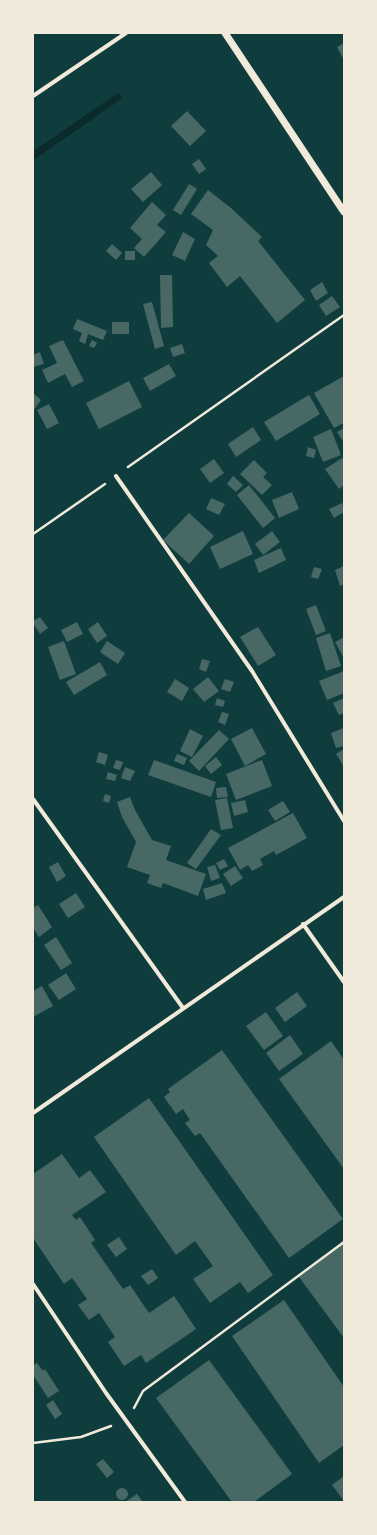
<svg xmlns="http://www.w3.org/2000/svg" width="377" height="1535" font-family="'Nunito Sans',sans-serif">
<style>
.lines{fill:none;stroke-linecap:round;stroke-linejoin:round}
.stream{stroke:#0a2a2b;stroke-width:7}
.building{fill:#486865}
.path{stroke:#f1e9da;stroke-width:2.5}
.minor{stroke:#f1e9da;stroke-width:4}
.tertiary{stroke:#f1e9da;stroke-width:7}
</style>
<rect width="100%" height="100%" fill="#0f3d3e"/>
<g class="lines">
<path class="stream" d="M33 156 118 97"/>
</g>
<path class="building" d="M344 43V60L337 47Z
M187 111 206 131 190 146 171 126Z
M199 159 206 169 199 174 192 164Z
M151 172 162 185 143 202 131 189Z
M189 184 197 189 181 215 173 210Z
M208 190 231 208 262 237 258 241 305 300 277 323 240 276 227 287 209 263 218 256 206 245 213 230 191 214Z
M152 202 166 215 157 225 166 232 144 257 134 248 142 239 130 228Z
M183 232 195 239 185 261 172 255Z
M112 244 122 253 116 260 106 251Z
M125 251H135V260H125Z
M160 275H172L173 327 161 328Z
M322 282 328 293 316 301 310 290Z
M332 296 340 307 326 316 319 305Z
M152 302 164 346 155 349 143 304Z
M77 319 107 331 103 340 88 334 85 344 79 341 82 333 73 329Z
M112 322H129V334H112Z
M63 340 84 381 72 387 65 374 48 383 42 370 57 363 49 346Z
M92 340 97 343 94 348 89 346Z
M182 344 185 353 173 357 170 348Z
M40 352 44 364 33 367V355Z
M169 364 176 376 150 391 143 378Z
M344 376V423L334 428 314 393Z
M129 381 142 407 99 429 86 403Z
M33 393 41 400 33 411Z
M309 395 320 414 276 441 264 422Z
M49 404 59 423 47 429 37 410Z
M253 427 261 440 236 457 228 444Z
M344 428V439L342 440 337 432Z
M331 429 341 455 323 462 313 437Z
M308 447 316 450 314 458 306 456Z
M342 458 344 460V485L339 489 325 469Z
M214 459 224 473 210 483 200 469Z
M254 460 267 473 263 477 272 485 262 495 240 474Z
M233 476 243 485 236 492 227 484Z
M249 485 275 518 263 528 237 495Z
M292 492 299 509 279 518 272 500Z
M211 498 225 504 219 515 206 509Z
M342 503 344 512 334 518 329 509Z
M189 513 214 536 189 564 163 540Z
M243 531 253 554 220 569 210 547Z
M272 531 280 542 263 555 255 544Z
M281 548 286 560 259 573 254 560Z
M344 566V584L340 586 335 570Z
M314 567 322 569 318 579 311 577Z
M316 605 326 631 316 635 306 609Z
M40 617 48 628 40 634 33 623V621Z
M77 622 83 634 67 642 61 630Z
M98 622 107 636 97 643 88 629Z
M258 627 276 655 258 666 240 637Z
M330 633 341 666 326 671 316 638Z
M344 637V658L335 642Z
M64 641 76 674 60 680 48 647Z
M107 641 125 653 118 664 100 652Z
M202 659 210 661 206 672 199 669Z
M100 662 107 675 74 695 66 682Z
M344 671V693L327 700 319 681Z
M208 677 219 691 204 702 193 689Z
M175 679 189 688 182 701 167 692Z
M225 679 234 682 230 692 221 689Z
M217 698 225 701 223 707 215 705Z
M344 698V713L339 715 333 703Z
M222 712 229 714 225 725 218 722Z
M252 728 266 754 245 766 231 739Z
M344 728V746L336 748 331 733Z
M190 729 203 736 192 757 180 751Z
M219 730 229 739 199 771 189 761Z
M344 749V767L336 754Z
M99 752 108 755 105 765 96 762Z
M177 754 187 758 184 765 174 761Z
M216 757 222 765 211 774 205 766Z
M116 760 123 762 120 770 113 768Z
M154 760 216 782 211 797 148 775Z
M262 760 272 786 236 800 226 774Z
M125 767 135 771 130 781 121 778Z
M108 772 117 775 115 781 106 779Z
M226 787 228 797 217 798 216 788Z
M105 794 111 796 109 803 103 801Z
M130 797 135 810 152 840 171 846 166 860 206 874 198 896 163 883 161 888 147 883 150 875 127 867 136 842 122 817 117 802Z
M227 798 233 828 221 830 215 800Z
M245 800 248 812 234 816 231 803Z
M283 801 290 812 275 821 268 810Z
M293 813 307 838 276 855 274 851 260 859 263 865 252 871 248 865 240 870 228 848Z
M211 829 221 835 196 869 187 863Z
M224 859 228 866 220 870 216 863Z
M58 862 66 876 57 882 49 867Z
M215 865 220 878 211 881 207 867Z
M235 866 243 878 231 886 223 874Z
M222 883 226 893 206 900 203 889Z
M76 893 85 907 68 918 59 904Z
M38 905 52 927 39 937 33 928V908Z
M56 937 72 963 61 970 44 945Z
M66 973 76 989 59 1000 48 985Z
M42 986 53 1006 33 1017V991Z
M297 992 307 1006 285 1022 275 1008Z
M266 1012 283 1036 264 1050 246 1026Z
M290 1035 303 1054 279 1071 266 1053Z
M331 1041 344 1060V1169L279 1079Z
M222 1050 343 1219 289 1258 200 1133 195 1136 185 1123 190 1120 183 1109 176 1114 164 1097 170 1092 168 1089Z
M149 1098 273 1275 248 1293 240 1282 210 1303 193 1279 213 1266 195 1241 176 1255 94 1137Z
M62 1154 79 1178 90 1170 106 1192 72 1215 76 1220 80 1217 95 1240 91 1243 123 1289 130 1285 149 1313 174 1296 196 1329 146 1363 141 1355 124 1366 108 1342 115 1337 99 1313 89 1320 78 1305 87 1299 72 1278 64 1284 33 1238V1174Z
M119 1237 127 1249 116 1257 107 1245Z
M344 1243V1338L299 1277Z
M152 1269 158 1278 148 1285 141 1276Z
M284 1300 344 1387V1445L319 1463 232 1336Z
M209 1360 292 1474 254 1502H232L156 1398Z
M37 1363 43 1371 45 1369 59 1391 48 1398 33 1375V1365Z
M53 1400 62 1414 55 1419 46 1405Z
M103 1459 114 1472 107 1478 96 1464Z
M344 1476V1501L332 1485Z
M116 1494a6 6 0 1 1 12 0a6 6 0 1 1-12 0Z
M137 1494 143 1502H125Z"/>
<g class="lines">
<path class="path" d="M128 467 344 315
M33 534 105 484
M134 1408 143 1391 344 1242
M33 1443 81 1437 111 1426"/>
<path class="minor" d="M33 96 126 33
M116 476 252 671 344 821
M33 799 183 1008
M303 924 344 982
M33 1113 344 897
M33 1284 106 1393 185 1502"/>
<path class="tertiary" d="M225 33 344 212"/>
</g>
<rect width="377" height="1535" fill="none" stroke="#f1e9da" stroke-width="68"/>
</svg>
